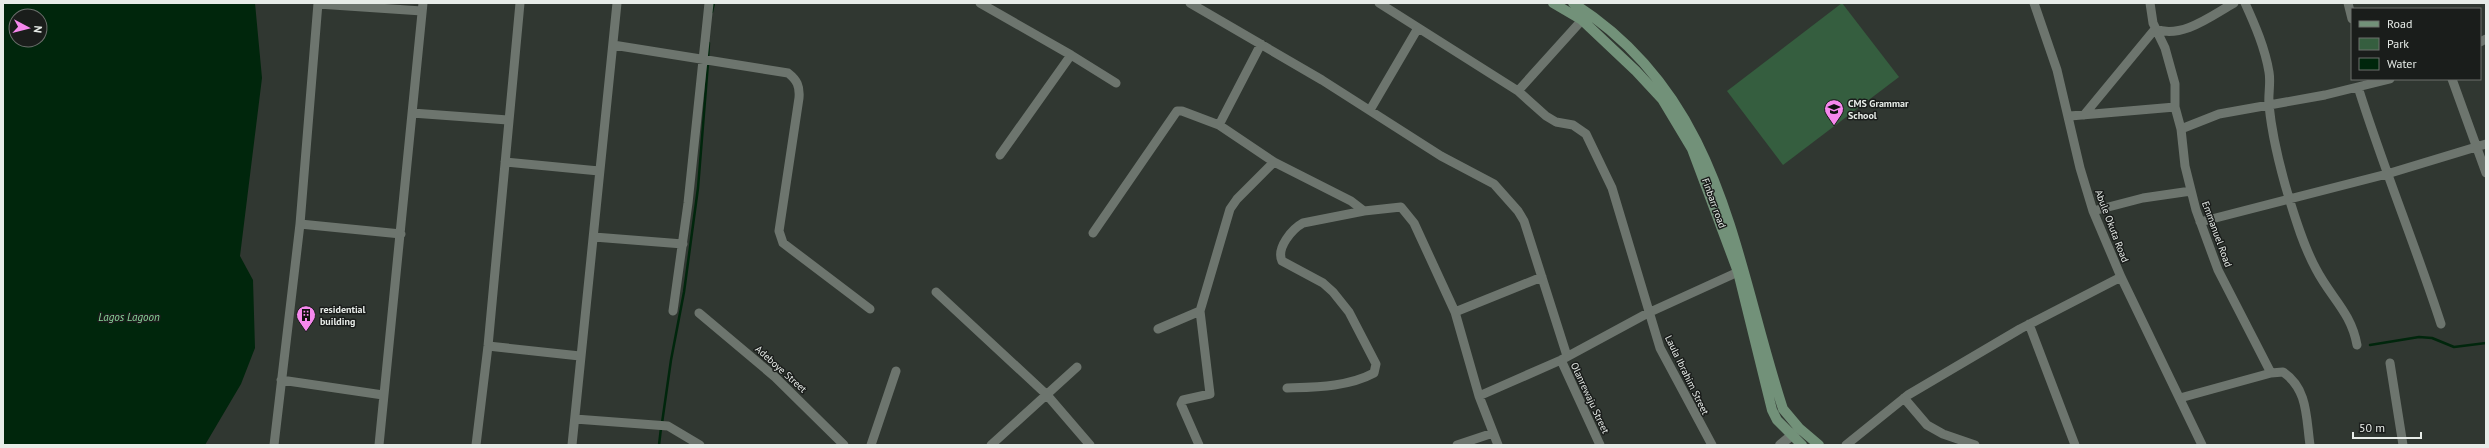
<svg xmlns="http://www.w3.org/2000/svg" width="2489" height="448" font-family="'PT Sans',sans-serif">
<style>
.green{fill:#355e3f}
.water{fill:#00260c;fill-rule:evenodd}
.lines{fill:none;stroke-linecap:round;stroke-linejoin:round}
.stream{stroke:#00260c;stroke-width:2.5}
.minor{stroke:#6d756e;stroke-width:9}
.tertiary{stroke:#6d756e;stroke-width:10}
.secondary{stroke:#729179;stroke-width:10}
.labels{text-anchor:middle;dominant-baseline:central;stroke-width:3;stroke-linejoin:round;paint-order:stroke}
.poi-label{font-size:10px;font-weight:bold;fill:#e7ece8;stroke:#1a1d1b;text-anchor:start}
.street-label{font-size:10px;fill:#e7ece8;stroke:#1a1d1b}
.water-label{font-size:11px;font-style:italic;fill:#88d499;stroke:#1a1d1b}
</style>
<rect width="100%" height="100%" fill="#303731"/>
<path class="green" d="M1842 3 1899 77 1783 165 1727 91Z"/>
<path class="water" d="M3 3H255L262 78 240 256 253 280 255 348 241 384 205 445H3ZM16 16H40V40H16Z"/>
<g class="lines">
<path class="stream" d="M712 12 714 3
M708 58 709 43
M2370 345 2419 337 2432 338 2454 347 2486 343
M662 423 671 360 684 292 698 188 708 63
M659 445 661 428"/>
<path class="minor" d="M980 3 1071 55 1000 155
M1190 3 1322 80 1441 156 1494 184 1518 211 1524 221 1567 356
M1379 3 1518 91 1546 116 1556 122 1573 125 1586 134 1612 188 1660 348 1712 445
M2034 3 2057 70 2080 168 2093 211 2121 277 2202 445
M2150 3 2153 23 2165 48 2175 84V107L2181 129 2185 166 2196 210 2218 270 2271 373 2283 372C2308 389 2306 417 2310 445
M2245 3C2255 25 2265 48 2269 72 2271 83 2268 94 2269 105 2272 136 2280 168 2289 198 2296 221 2304 247 2316 269 2331 298 2351 312 2357 345
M2348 3 2352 19
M318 4 422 11
M2480 42 2486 39
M613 45 788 73C797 80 800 86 799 98L779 231 783 243 870 309
M1071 55 1116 83
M2452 79 2486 173
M2358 87C2383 167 2415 244 2441 324
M1518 91 1582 20
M1370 110 1418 28
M412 113 508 120
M2084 115 2155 29C2182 39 2211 16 2234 3
M2070 116 2175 107
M1219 125 1261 44
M2181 129 2219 114 2325 95 2390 79
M505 162 599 171
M2093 211 2143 198 2191 191
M2200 222 2387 174 2486 144
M300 224 401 234
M1093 233 1177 111H1182L1219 125 1274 162 1351 201 1364 211
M594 237 683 244
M936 292 1047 395 1090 445
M673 311 688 203 709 3
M1455 312 1542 277
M699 313 775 377 844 445
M2029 324 2075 445
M1158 329 1200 311
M488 346 580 356
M1561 360 1600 445
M2390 363 2403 445
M281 380 383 395
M1287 388C1315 387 1348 387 1374 373L1376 364 1349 312 1333 292 1323 283 1282 261C1276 248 1292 229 1303 223L1364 211 1401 207 1414 223 1455 312 1479 396 1498 445
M1479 396 1561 360 1648 313 1738 272
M1904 398 1927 425 1943 434 1975 445
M2180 398 2271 373
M575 419 668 426 700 445
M274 445 300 224 318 3
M379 445 423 3
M476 445 488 346 520 3
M572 445 617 3
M871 445 896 371
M991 445 1077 367
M1199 445 1181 404 1183 400 1210 394 1200 311 1230 209 1237 199 1274 162
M1457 445 1493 433
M1846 445 1908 395 2020 329 2121 277"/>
<path class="tertiary" d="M1780 445 1798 430"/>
<path class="secondary" d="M1553 3 1582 20 1636 71 1662 99 1692 149 1738 272 1772 410 1777 420 1802 445
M1573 3C1723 98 1733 256 1783 409L1799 428 1819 445"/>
</g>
<defs>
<g id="school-pin" transform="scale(1)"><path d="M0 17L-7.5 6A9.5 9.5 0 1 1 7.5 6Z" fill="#f688ed" stroke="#1a1d1b"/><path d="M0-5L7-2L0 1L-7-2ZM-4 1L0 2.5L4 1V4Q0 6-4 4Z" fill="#111"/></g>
<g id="building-pin" transform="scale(1)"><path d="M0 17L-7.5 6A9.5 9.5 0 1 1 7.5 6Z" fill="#f688ed" stroke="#1a1d1b"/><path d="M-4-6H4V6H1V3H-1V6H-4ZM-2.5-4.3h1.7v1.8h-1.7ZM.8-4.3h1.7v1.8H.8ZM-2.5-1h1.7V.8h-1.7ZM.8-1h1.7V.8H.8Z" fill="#111"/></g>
</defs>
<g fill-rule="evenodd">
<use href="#school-pin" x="1834" y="109"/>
<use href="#building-pin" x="306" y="315"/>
</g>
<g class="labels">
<g class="poi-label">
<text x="1848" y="103">CMS Grammar<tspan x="1848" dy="12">School</tspan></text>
<text x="320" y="309">residential<tspan x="320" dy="12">building</tspan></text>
</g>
<g class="street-label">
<text transform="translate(1714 203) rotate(70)">Finbarr road</text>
<text transform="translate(2112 226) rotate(69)">Abule Okuta Road</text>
<text transform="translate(2217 234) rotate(70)">Emmanuel Road</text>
<text transform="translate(781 369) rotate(42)">Adeboye Street</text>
<text transform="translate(1687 375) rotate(64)">Laula Ibrahim Street</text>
<text transform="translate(1590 398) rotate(65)">Olanrewaju Street</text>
</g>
<g class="water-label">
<text x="129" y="317">Lagos Lagoon</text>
</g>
</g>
<rect width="2489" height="448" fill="none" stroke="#e7ece8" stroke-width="8"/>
<rect x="2351" y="8" width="130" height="72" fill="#1a1d1b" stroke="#6c706d"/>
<rect x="2359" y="21" width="20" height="6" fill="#729179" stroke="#6c706d"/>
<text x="2387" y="28" font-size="12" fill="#e7ece8">Road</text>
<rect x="2359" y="38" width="20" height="12" fill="#355e3f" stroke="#6c706d"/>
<text x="2387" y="48" font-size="12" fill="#e7ece8">Park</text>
<rect x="2359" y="58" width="20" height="12" fill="#00260c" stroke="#6c706d"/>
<text x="2387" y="68" font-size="12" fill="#e7ece8">Water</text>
<g transform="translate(28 28) rotate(97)"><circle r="19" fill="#1a1d1b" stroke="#6c706d"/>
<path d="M0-3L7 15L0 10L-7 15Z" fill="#f688ed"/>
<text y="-6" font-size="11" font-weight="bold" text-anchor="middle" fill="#e7ece8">N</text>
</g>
<path d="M2353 432v6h68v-6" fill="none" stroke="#e7ece8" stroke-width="2"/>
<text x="2359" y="432" font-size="12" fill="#e7ece8" stroke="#1a1d1b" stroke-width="3" paint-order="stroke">50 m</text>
</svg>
